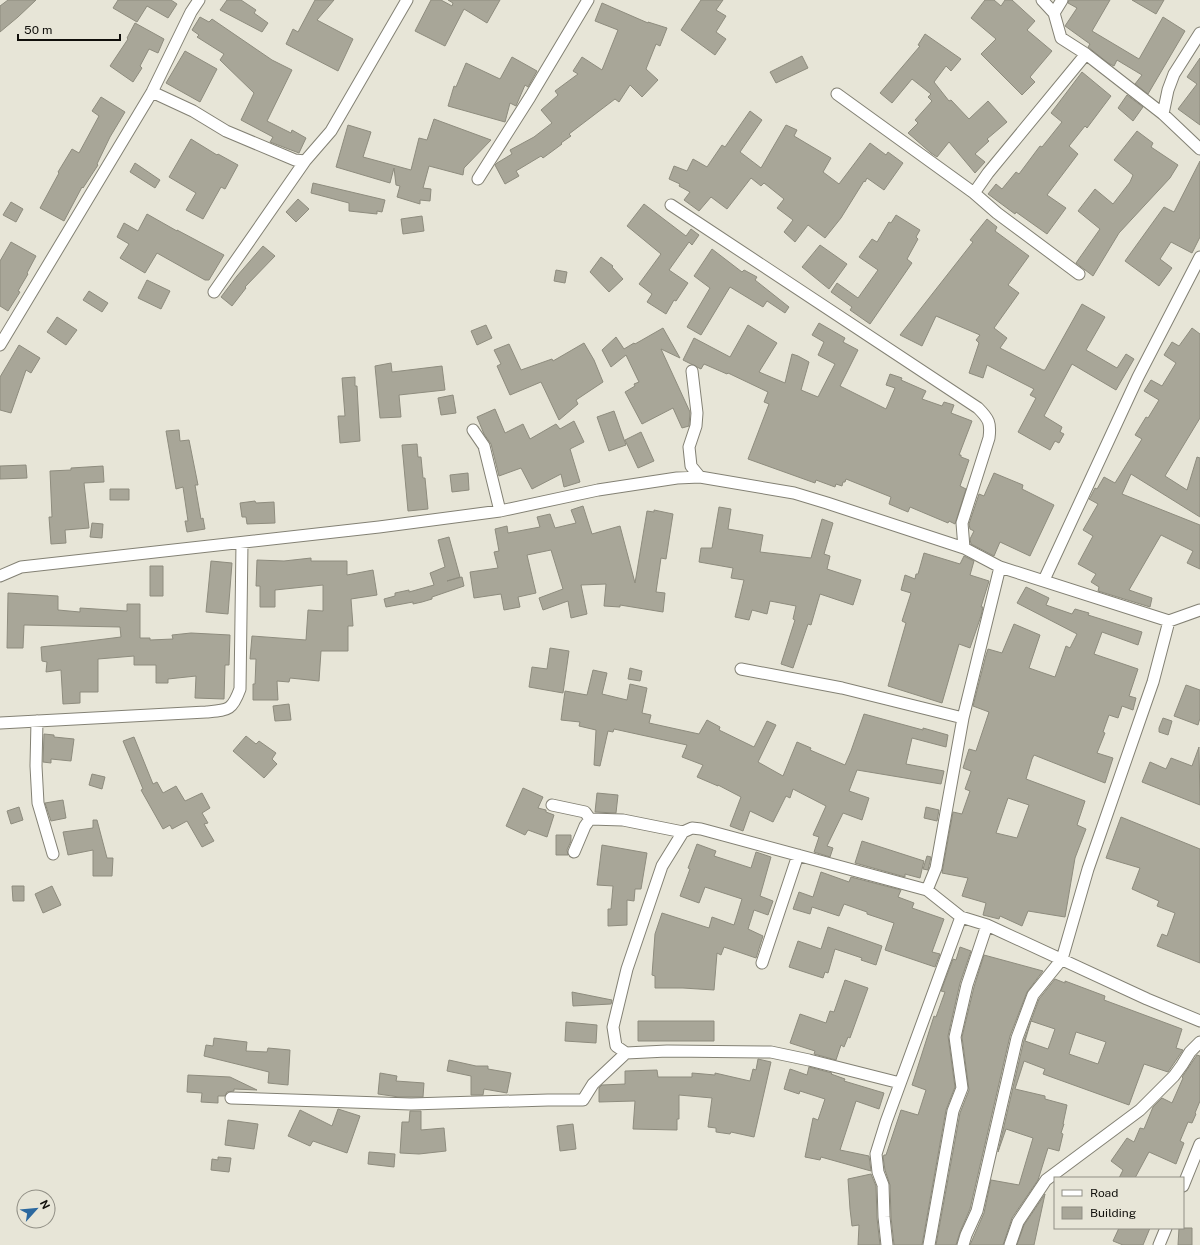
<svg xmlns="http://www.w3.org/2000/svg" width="1200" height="1245" font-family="'Public Sans',sans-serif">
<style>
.building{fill:#a8a698;stroke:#8e8c7e;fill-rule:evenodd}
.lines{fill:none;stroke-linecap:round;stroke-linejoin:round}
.street-casing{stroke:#838174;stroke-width:13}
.street{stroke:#fff;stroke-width:11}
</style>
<rect width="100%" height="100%" fill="#e7e5d7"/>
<path class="building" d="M8 0H36L18 17 0 32V6Z
M118 0H171L177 4 168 18 147 6 137 22 113 8Z
M227 0H241L256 10 254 13 268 23 262 32 220 10Z
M315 0H334L317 20 353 39 338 71 286 44 293 29 298 32Z
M431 0H441L452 6 453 3 448 0H500L487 23 464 9 445 46 415 31Z
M701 0H723L716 10 726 16 716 32 726 39 715 55 681 30Z
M985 0H994L1001 6 1005 0H1012L1035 21 1027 30 1052 51 1030 77 1035 82 1022 95 981 54 996 39 971 18Z
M1069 0H1110L1092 31 1139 59 1163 17 1185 31 1148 94 1135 84 1142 75 1117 60 1114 66 1108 63 1088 47 1090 44 1065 26 1077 8 1068 3Z
M1132 0H1164L1156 14Z
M602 3 648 23V22L667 28 660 46 656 44 646 69 658 80 642 97 630 85 619 102 615 99 569 134 571 136 561 143 562 144 543 158 541 156 516 171 519 176 505 184 495 165 497 163 512 154 510 150 534 137 552 123 541 110 558 95 555 91 578 74 573 71 582 57 602 70 618 30 595 21Z
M200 17 209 22 212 19 272 60 292 70 267 121 291 133 292 130 306 138 299 153 270 142 273 137 241 120 254 93 220 60 224 54 197 37 199 35 192 30Z
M135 23 164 39 158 53 149 49 140 66 142 68 133 82 110 66 128 39 127 38Z
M925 34 961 59 951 71 946 66 934 82 949 101 951 100 969 119 988 101 1007 122 987 139 989 141 975 154 985 162 975 173 949 142 937 157 931 153 908 133 918 123 915 120 932 101 928 97 931 94 912 79 892 103 880 93 920 46 918 45Z
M185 51 217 69 200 102 166 83Z
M802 56 808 68 776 83 770 72Z
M512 57 537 71 528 87 525 85 516 106 510 103 505 122 448 106 454 86 456 87 466 63 500 79Z
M1200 58V125L1178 109 1197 84 1187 77Z
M1082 72 1111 96 1087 128 1085 126 1069 146 1078 154 1047 195 1066 208 1047 234 1016 212 1015 214 988 194 996 184 1002 189 1016 172 1019 174 1040 146 1042 147 1062 122 1051 113Z
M1127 95 1143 107 1133 121 1118 108Z
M101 97 125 112 110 137 97 164 98 165 83 188 82 187 64 221 40 208 59 173 58 172 72 149 79 153 99 116 92 111Z
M750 111 762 120 740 152 761 168 786 125 797 130 794 136 831 158 823 172 839 184 870 143 886 155 888 152 903 163 884 190 867 178 865 182 864 181 841 218 825 238 808 225 795 242 784 232 793 220 777 208 784 199 764 183 761 186 751 178 727 209 711 197 699 211 684 200 690 192 679 186 680 184 669 179 674 166 687 171 693 159 707 167 722 145 725 147Z
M434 119 491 140 464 168 463 175 429 166 423 188 431 189 430 201 420 200V204L397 197 400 186 396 185 394 168 390 183 336 167 348 125 371 132 363 157 411 170 419 138 427 140Z
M1137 131 1153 143 1151 147 1178 165 1170 178 1119 233 1093 276 1076 263 1100 229 1078 211 1095 189 1113 204 1130 182 1133 175 1114 160Z
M191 139 217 155 218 154 238 165 225 189 221 187 203 219 186 210 196 193 169 177Z
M1200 161V237L1192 253 1171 242 1160 259 1172 268 1159 286 1125 261 1164 207 1174 212Z
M135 163 160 180 155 188 130 172Z
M313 183 385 200 382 212 377 211V214L349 211V203L311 193Z
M298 199 309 209 296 222 286 212Z
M11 202 23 209 16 222 3 215Z
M644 204 686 236 691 229 699 235 692 245 689 242 669 270 688 283 676 301 674 300 666 314 647 302 652 294 639 284 661 254 627 226Z
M147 214 177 231V230L224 255 209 280H205L157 253 145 273 120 258 129 244 117 237 124 223 138 231Z
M896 215 920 230 916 237 918 239 907 259 912 263 870 324 850 310 852 307 831 292 837 283 858 298 878 270 859 257 872 239 877 242 889 222 891 223Z
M422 216 424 231 403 234 401 219Z
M987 219 997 227 995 231 1029 256 1008 285 1019 293 994 328 1007 338 1000 348 1043 370H1045L1082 304 1105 317 1086 350 1117 368 1126 354 1134 359 1116 390 1072 364 1044 416 1062 427 1060 432 1064 434 1059 443 1055 441 1050 450 1018 432 1036 398 1030 395 1034 389 987 365 983 378 969 373 979 343 976 340 980 335 936 316 922 346 900 335 973 242 970 240Z
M11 242 36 256 27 273 28 274 18 291 20 292 8 311 0 306V261Z
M820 245 847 264 829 289 802 267Z
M263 246 275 256 245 287 246 288 232 306 221 297 237 276Z
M712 249 742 272 744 270 757 277 755 280 789 307 785 313 767 301 763 307 730 287 701 335 687 327 710 288 694 276Z
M601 257 613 266 612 267 623 279 609 292 590 272Z
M556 270 567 272 565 283 554 281Z
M147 280 170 291 161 309 138 298Z
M89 291 108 303 102 312 83 300Z
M57 317 77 330 66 345 47 332Z
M819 323 845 338 843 342 858 350 840 386 886 409 895 388 886 385 890 374 902 378 901 380 926 391 922 399 942 406 944 402 954 405 951 413 972 421 959 455H961V457L969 460 960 486 966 489 955 524 949 521 948 523 910 507 908 512 889 504 891 497 846 479 845 482H843L842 486 836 484 835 487 816 480 815 483 748 459 769 404 764 402 768 392 728 373 727 374 704 364 701 369 683 360 694 338 730 357 748 325 777 343 759 372 785 383 792 354 798 356 809 362 801 390 818 397 835 364 818 355 824 342 812 335Z
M486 325 492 338 477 345 471 331Z
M663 328 680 358 661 349 690 412 689 426 682 428 673 408 642 424 625 392 635 386 634 384 639 382 626 355 611 367 602 350 616 337 624 349 634 343 635 344Z
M1192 328 1200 334V418L1165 476 1187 490 1197 457 1200 458V517L1131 474 1122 494 1200 525V569L1187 563 1193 551 1161 535 1129 590 1152 598 1150 607 1098 591 1099 587 1091 582 1096 574 1078 564 1093 536 1083 530 1098 504 1089 499 1090 498 1095 488 1097 489 1104 477 1115 483 1142 439 1135 435 1146 417 1148 418 1159 400 1144 391 1151 380 1162 386 1176 363 1164 355 1172 342 1179 346Z
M584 343 594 360 603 382 576 400 578 404 559 420 541 382 510 395 497 366 501 364 494 350 509 344 521 370 552 359 553 361Z
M19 345 40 358 31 373 26 370 11 413 0 410V377Z
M391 363 392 372 442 366 445 390 399 395 401 417 380 418 375 366Z
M355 377V386H357L360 441 340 443 338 416H345L342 378Z
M453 395 456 413 441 415 438 398Z
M495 409 505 433 523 424 530 439 556 424 560 429 574 421 584 442 570 449 580 482 564 487 561 474 532 489 521 468 499 476 491 444 484 434 477 417Z
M614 411 626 445 609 451 597 417Z
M179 430 180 441 189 440 198 485H195L201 519 203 518 205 529 187 532 185 521H188L183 487 176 489 166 431Z
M641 432 654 461 638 468 625 440Z
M417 444 418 457H421L423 478H425L428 509 408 511 402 445Z
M26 465 27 478 0 479V466Z
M103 466 104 482 84 483 89 528 65 530 66 543 51 544 49 517H52L50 471 71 470V468Z
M468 473 469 490 452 492 450 475Z
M994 473 1023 485 1022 489 1054 505 1030 556 1000 542 994 556 971 544 970 539 974 531 970 529 969 524 979 494 984 496Z
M110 489H129V500H110Z
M255 501 256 503 274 502 275 523 247 524 246 517H242L240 503Z
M583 506 592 534 620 526 635 583 647 511 654 512V510L673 514 666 559 661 558 656 592 665 593 663 612 620 605V607L604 606 606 584 581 585 587 614 571 618 568 601 543 610 539 598 563 589 551 550 527 555 536 593 518 597 520 607 504 610 501 594 474 598 470 572 498 568 494 552 499 551 495 529 507 526 508 533 540 527 537 517 550 514 555 528 576 523 571 510Z
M719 507 731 509 728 529 763 535 760 552 811 558 822 519 833 523 824 554 830 556 827 569 861 580 853 605 820 594 811 625 808 624 793 668 781 664 795 620 793 619 796 606 770 601 767 614 752 610 749 620 735 617 744 580 731 578 733 568 699 562 701 548H712Z
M92 523 103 524 102 538 90 537Z
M449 537 460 577 447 581 462 577 464 586 432 597V599L422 602 413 604V602L386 607 384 599 395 596V593L409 590V592L434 585 430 573 445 567 438 540Z
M924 553 960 564 964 556 974 561 970 575 989 581 981 607H983L981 616 970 648 959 644 942 703 888 686 906 623 902 621 911 593 901 590 905 575 915 579 916 574H918Z
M311 558V561H347V575L373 570 377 595 351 599 353 626H348V651H321L319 681 290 678 289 682 277 681 278 700H253V684H255L256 659H250L252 636 306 640 308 610 323 611V585L275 590V607H260V586H256L257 560 284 561Z
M211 561 232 563 228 614 206 612Z
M150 566H163V596H150Z
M1026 587 1049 598 1046 605 1072 614 1075 609 1089 613 1088 615 1142 632 1138 645 1102 632 1094 654 1138 669 1129 696 1136 698 1133 710 1122 706 1118 718 1109 715 1103 732 1105 733 1097 753 1113 758 1105 783 1034 755 1032 759 1026 779 1085 801 1077 825 1086 829 1075 858 1065 917 1028 911 1022 926 1000 916 999 919 983 915 986 903 962 896 968 878 942 873 953 812 962 814 970 791 965 789 971 772V771L963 768 969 749 976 751 989 712 973 706 986 655 988 649 1002 653 1014 624 1040 635 1029 668 1055 677 1066 646 1070 648 1077 634 1017 603ZM1008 798 1029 805 1017 838 996 833Z
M8 593 58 596V610L80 612V608L127 611V604H140V638H150V640L173 639 172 635 191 633 230 635 229 665H225L224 699 195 698 196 676 168 679V683H156V665H134V656L98 659V692H80V703L63 704 61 670 46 672 47 662 42 661 41 647 121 637 120 627 24 625 23 648H7Z
M550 648 569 651 563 693 529 687 532 667 547 669Z
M630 668 642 671 640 681 628 679Z
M593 670 607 673 602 694 627 700 630 684 647 688 642 713 651 715 649 723 699 734 707 720 720 727 719 730 754 747 767 721 776 725 758 762 783 776 797 742 811 748 810 750 845 765 851 751 864 714 923 730V728L948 735 946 747 912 738 906 764 944 771 941 784 857 770 849 791 869 798 862 820 843 813 827 846 833 848 830 857 814 852 819 837 813 835 826 806 793 789 790 798 786 796 773 822 750 811 743 831 730 826 741 797 718 785V786L697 777 703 765 682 757 687 745 614 729 613 732 608 731 600 766 594 765 596 730 579 726 580 722 561 720 565 691 587 695Z
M1186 685 1200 690V718L1198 725 1174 716Z
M289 704 291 720 275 721 273 706Z
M1163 718 1172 721 1168 735 1159 732V728Z
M44 734 54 735V737L74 739 71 761 51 759V763L43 762Z
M246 736 256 744 259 741 276 753 272 759 277 764 264 778 233 751Z
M134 737 153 784 157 782 163 793 176 786 185 801 202 793 210 808 202 813 208 823 204 824 214 841 202 847 187 821 172 829 170 825 163 829 141 790 143 789 123 741Z
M1199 747 1200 805 1142 782 1150 762 1166 769 1171 758 1192 766Z
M92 774 105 777 102 789 89 785Z
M523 788 543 797 538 808 546 810V812L554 815 547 837 528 830 525 835 506 826Z
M597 793 618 795 616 813 595 812Z
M63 800 66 818 51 821 45 803Z
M19 807 23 820 11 824 7 811Z
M926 807 939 810 937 821 924 818Z
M1121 817 1200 849V963L1157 946 1162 934 1167 936 1175 913 1157 906 1159 901 1132 889 1140 868 1106 858Z
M93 820H97L107 858H113L112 876H93V850L68 855 63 832 93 828Z
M556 835H571V841L567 850 568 855H556Z
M862 841 924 861 920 878 905 874V877L855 863Z
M697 844 716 851 714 856 751 868 756 852 771 857 760 896 773 901 768 915 754 910 748 929 763 936 756 958 724 947 721 955 717 953 714 990 683 988H655V976L652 975 655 934 662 913 709 928 712 917 734 925 742 899 705 887 699 903 680 896 690 869 688 868Z
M602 845 647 853 641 889H635L634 901 627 900V925L608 926V909H611L613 886 597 885Z
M927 856 931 857 928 870 923 869Z
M821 872 849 882 851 877 901 890 898 897 914 903 912 908 944 919 932 952 940 954 935 967 885 950 894 923 867 914V912L844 904 839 916 812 907 810 914 793 909 799 892 813 897Z
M12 886H24V901H13Z
M52 886 61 905 43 913 35 894Z
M828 927 882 946 876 965 861 960 862 958 835 949 828 973 825 972 823 978 789 967 798 941 821 949Z
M960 947 971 951 960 983 948 1036 955 1087 946 1110 922 1245H894L891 1217 890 1185 885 1170 883 1157 884 1155H886L901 1110 918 1115 926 1090 912 1085 934 1016 936 1017 945 992 941 991 953 959 956 960Z
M984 955 1043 971 1027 992 1010 1036 970 1209 960 1232 956 1245H936L960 1113 969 1090 962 1037 974 987Z
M1055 979 1065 983V981L1105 996 1104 1000 1182 1029 1176 1048 1183 1050 1168 1072 1144 1064 1129 1105 1043 1074 1045 1069 1024 1061 1015 1089 1045 1096V1099L1067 1105 1063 1124H1064L1061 1133 1063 1134 1059 1151 1048 1148 1038 1180 1012 1218 1003 1245H970L984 1213 991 1180 1019 1185 1033 1138 1006 1129 998 1152 1024 1040 1039 999ZM1031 1021 1055 1029 1048 1049 1025 1041ZM1076 1032 1106 1042 1098 1064 1069 1054Z
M845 980 868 988 850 1038 848 1037 844 1047 841 1045 836 1060 814 1054 815 1051 790 1043 800 1014 826 1023 830 1011 834 1012Z
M572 992 612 1000 611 1004 573 1006Z
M638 1021H714V1041H638Z
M566 1022 597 1025 596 1043 565 1041Z
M214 1038 247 1042 246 1051 267 1052 268 1048 290 1050 288 1085 268 1083 269 1072 204 1056 206 1045 213 1046Z
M1197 1055 1200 1056V1101L1195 1113 1196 1114 1192 1123 1188 1122 1180 1141 1184 1143 1176 1164 1149 1152 1135 1178H1119L1123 1170 1111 1161 1127 1138 1134 1142 1140 1128 1144 1129 1153 1107 1162 1098 1172 1103 1183 1078 1182 1077Z
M758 1059 771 1062 754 1137 731 1132 730 1134 716 1132V1128L708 1127 712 1098 679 1095V1119H677V1130L633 1129 635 1101 599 1102V1088L602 1085 625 1084V1071L657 1070 658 1077H692V1073L715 1075V1073L750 1081 753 1069 756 1070Z
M449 1060 476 1066H488V1069L511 1073 507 1093 484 1089 483 1095H471V1076L447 1071Z
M809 1067 832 1073 831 1074 845 1079 844 1081 884 1093 879 1109 856 1101 840 1150 869 1156 871 1171 821 1157 820 1160 805 1157 813 1118 818 1120 825 1099 800 1091 799 1094 784 1089 790 1069 807 1075Z
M380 1073 397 1076 396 1081 424 1083 423 1097H399L378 1094Z
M188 1075 230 1077 257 1090 234 1089V1091L227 1092 225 1096H218V1103L201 1102 202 1093 187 1092Z
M338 1109 360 1116 347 1153 313 1141 310 1146 288 1136 300 1110 332 1126Z
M410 1111H421V1130L444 1128 446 1151 419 1154 400 1153 402 1122H409Z
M228 1120 258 1124 254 1149 225 1145Z
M573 1124 576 1149 560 1151 557 1126Z
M369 1152 395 1154 394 1167 368 1164Z
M218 1157 231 1158 229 1172 211 1170 212 1159 218 1160Z
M871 1174 876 1186 877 1218 880 1245H858L859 1225 852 1226 850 1209 848 1179Z
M1045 1194 1034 1245H1017L1024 1225Z
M1119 1228H1150L1143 1245H1123L1113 1241Z
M1179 1228H1192V1245H1178Z"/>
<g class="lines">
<g class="street-casing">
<path id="street" d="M1042 0 1054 13 1061 38 1086 54 1163 114 1200 149
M1054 13 1062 0
M152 92 193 111 226 131 295 160 305 161 331 131 407 0
M837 94 974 193
M1163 114 1168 90 1174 74 1200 33
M478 179 530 97 588 0
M671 205 978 408C989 419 991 423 989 438L962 523 964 548
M1079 274 997 213 974 193 988 173 1086 54
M214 292 305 161
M0 345 152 92 191 12 199 0
M692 371 697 413 696 426 689 447 691 466 700 477
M473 430 484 446 500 511
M0 576 21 567 379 527 500 511 598 490 677 478 700 477 794 493 827 503 964 548 1000 567 1169 621 1200 610
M1044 580 1138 377 1200 257
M741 669 842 688 963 718
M37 721 36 766 38 803 53 854
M0 723 206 712C228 710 232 711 240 689L242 543
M552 805 585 812 590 819
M574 852 585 826 590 819 623 820 683 832
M927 890 936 868 938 857 963 718 1000 567
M762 963 798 855
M626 1053 616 1046 613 1027 627 969 662 866 683 832 692 828 701 829 927 890 961 917 987 925 1147 999 1200 1021
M231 1098 411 1104 548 1100H583L593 1084 626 1053 667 1051 771 1052 809 1060 900 1083
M1183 1186 1200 1144
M887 1245 884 1217 883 1185 878 1172 876 1154 886 1122 961 917
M929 1245 953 1111 962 1088 955 1037 967 985 987 925
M963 1245 966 1235 977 1211 1017 1038 1033 995 1062 959 1088 869 1153 682 1169 621
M1010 1245 1018 1222 1046 1180 1140 1110 1174 1076 1182 1065 1190 1052 1200 1042
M1159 1245 1166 1228"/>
</g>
<use href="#street" class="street"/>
</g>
<rect x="1054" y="1177" width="130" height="52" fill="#e7e5d7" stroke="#918f85"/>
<rect x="1062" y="1190" width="20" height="6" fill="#ffffff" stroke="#918f85"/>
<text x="1090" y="1197" font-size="12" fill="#100f0b">Road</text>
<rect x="1062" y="1207" width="20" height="12" fill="#a8a698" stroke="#918f85"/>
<text x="1090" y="1217" font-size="12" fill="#100f0b">Building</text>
<g transform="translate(36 1209) rotate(63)"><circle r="19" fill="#e7e5d7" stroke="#918f85"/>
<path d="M0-3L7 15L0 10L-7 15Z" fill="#2b689f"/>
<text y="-6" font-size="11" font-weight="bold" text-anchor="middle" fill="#100f0b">N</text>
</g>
<path d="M18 34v6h102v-6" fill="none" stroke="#100f0b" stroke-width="2"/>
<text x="24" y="34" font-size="12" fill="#100f0b" stroke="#e7e5d7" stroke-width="3" paint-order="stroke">50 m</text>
</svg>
